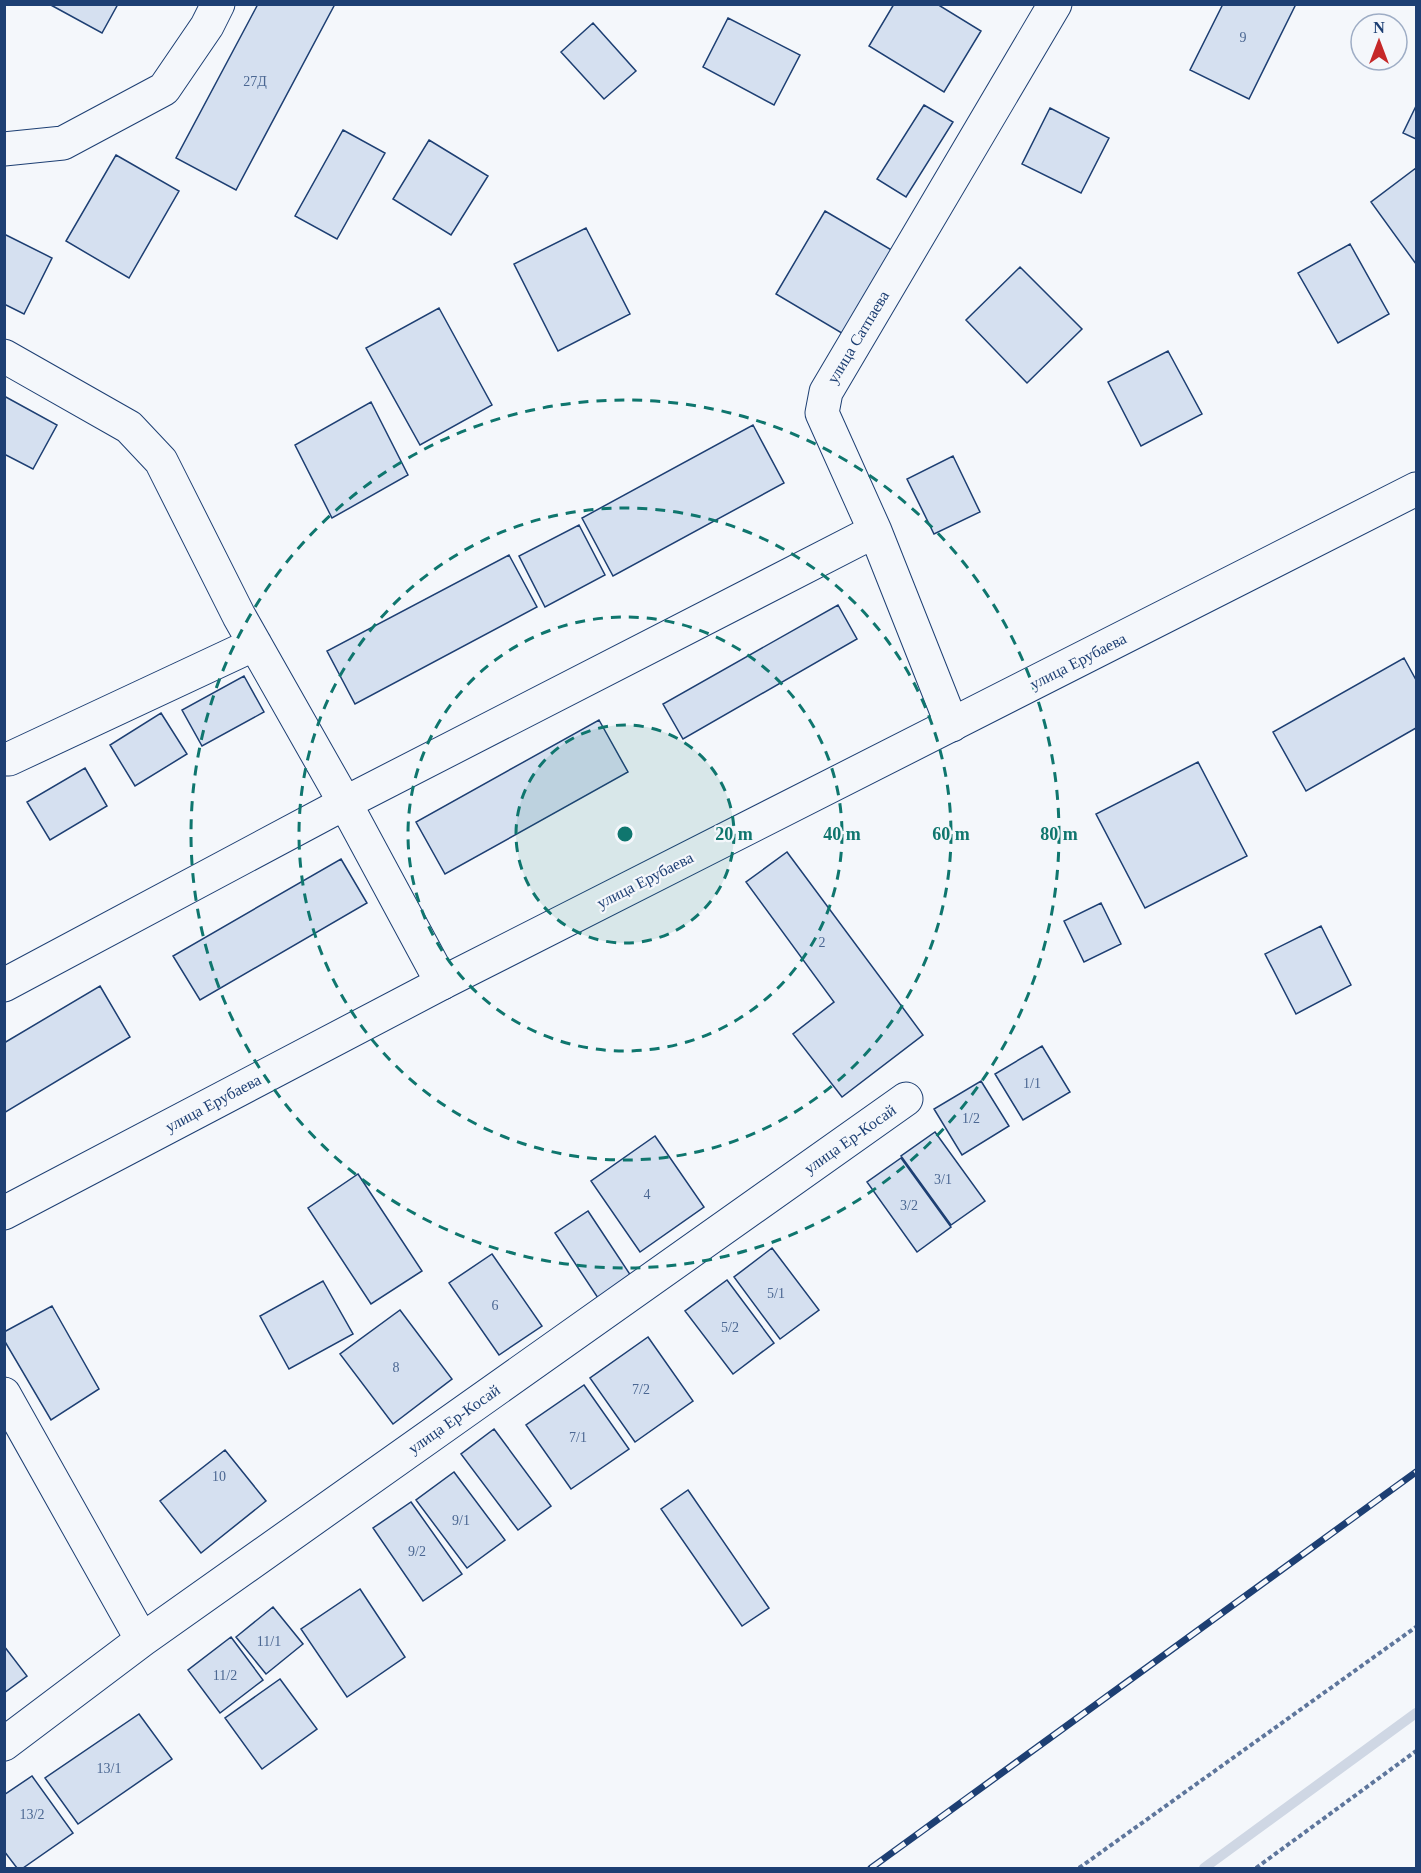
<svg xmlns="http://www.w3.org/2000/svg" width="1421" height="1873" font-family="'Times New Roman',serif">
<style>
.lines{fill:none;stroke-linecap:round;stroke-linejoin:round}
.stream{stroke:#cfd7e4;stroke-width:10}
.building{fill:#d5e0f0;stroke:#1d3f73;stroke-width:1.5}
.street-casing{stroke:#1d3f73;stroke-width:35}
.secondary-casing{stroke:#1d3f73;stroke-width:35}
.path{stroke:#5e769c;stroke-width:4;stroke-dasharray:4.5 3;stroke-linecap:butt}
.street{stroke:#f4f7fb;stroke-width:33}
.secondary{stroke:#f4f7fb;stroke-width:33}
.rail-casing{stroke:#1d3f73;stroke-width:7}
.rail{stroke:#f4f7fb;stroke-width:4.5;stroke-dasharray:14;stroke-linecap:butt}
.ring{fill:none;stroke:#0f766e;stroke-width:3;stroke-dasharray:10 8}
.labels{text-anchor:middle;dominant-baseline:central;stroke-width:4.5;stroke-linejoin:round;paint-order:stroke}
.number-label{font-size:14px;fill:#4b6792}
.street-label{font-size:16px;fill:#1d3f73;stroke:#f4f7fb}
.centre{fill:#0f766e;stroke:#f4f7fb;stroke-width:3}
.ring-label{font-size:18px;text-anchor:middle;font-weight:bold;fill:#0f766e;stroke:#f4f7fb;stroke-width:4.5;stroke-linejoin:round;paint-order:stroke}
</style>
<rect width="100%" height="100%" fill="#f4f7fb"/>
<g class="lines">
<path class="stream" d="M1204 1868 1416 1713"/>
</g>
<path class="building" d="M49 4H118L102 33Z
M258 4H335L236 190 176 158Z
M894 4H937L981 31 944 92 869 46Z
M1223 4H1296L1249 99 1190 70Z
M728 18 800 55 774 105 703 67Z
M593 23 636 71 604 99 561 52Z
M924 105 953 122 906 197 877 179Z
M1416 106V139L1403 133Z
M1050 108 1109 138 1081 193 1022 164Z
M343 130 385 153 337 239 295 216Z
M429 140 488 176 451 235 393 199Z
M116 155 179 191 129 278 66 241Z
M1416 168V264L1371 202Z
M825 211 895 252 845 335 776 294Z
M586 228 630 314 558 351 514 264Z
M4 234 52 258 24 314 4 304Z
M1350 244 1389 314 1338 343 1298 273Z
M1020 267 1082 329 1027 383 966 320Z
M439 308 492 405 420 445 366 348Z
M1168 351 1202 414 1141 446 1108 382Z
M4 396 57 425 33 469 4 454Z
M371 402 408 475 332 518 295 445Z
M753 425 784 483 613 576 582 518Z
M953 456 980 512 934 534 907 479Z
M579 525 605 575 545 607 519 556Z
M509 555 537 607 355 704 327 651Z
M838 605 857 639 683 739 663 704Z
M1404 658 1416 680V728L1306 791 1273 732Z
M244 676 264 712 202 746 182 710Z
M161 713 187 754 135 786 110 745Z
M599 720 628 772 445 874 416 822Z
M1198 762 1247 856 1145 908 1096 814Z
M85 768 107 806 50 840 27 802Z
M787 852 923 1035 842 1097 793 1034 834 1002 746 882Z
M341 859 367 903 200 1000 173 956Z
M1101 903 1121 944 1084 962 1064 921Z
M1321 926 1351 985 1296 1014 1265 954Z
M100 986 130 1037 4 1113V1043Z
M1042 1046 1070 1092 1023 1120 995 1074Z
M981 1081 1009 1126 962 1155 934 1109Z
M935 1132 985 1201 951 1225 901 1156Z
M655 1136 704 1207 640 1252 591 1181Z
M901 1158 951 1227 917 1252 867 1182Z
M358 1174 422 1271 371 1304 308 1208Z
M588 1211 633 1279 600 1301 555 1233Z
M772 1248 819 1310 780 1339 734 1277Z
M492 1254 542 1326 499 1355 449 1283Z
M727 1280 774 1343 733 1374 685 1311Z
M323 1281 353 1334 289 1369 260 1316Z
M52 1306 99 1389 51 1420 4 1340V1332Z
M400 1310 452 1379 393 1424 340 1354Z
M648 1337 693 1401 635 1442 590 1378Z
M584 1385 629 1449 571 1489 526 1425Z
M494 1429 551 1506 518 1530 461 1454Z
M225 1450 266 1501 201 1553 160 1501Z
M454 1472 505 1540 467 1568 416 1500Z
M688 1490 769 1608 742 1626 661 1509Z
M411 1502 462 1574 423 1601 373 1528Z
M360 1589 405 1657 347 1697 301 1629Z
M273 1607 303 1644 266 1674 236 1637Z
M231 1637 263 1680 220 1713 188 1670Z
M4 1646 27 1676 4 1693Z
M280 1679 317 1729 262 1769 225 1718Z
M139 1714 172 1759 78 1824 45 1778Z
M32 1776 73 1833 23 1868H17L4 1851V1795Z"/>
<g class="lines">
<g class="street-casing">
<path id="street" d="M4 149 63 143 164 89 207 26 218 4
M4 356 129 427 161 461 239 616 345 803 442 983
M952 725 875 531 822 413 826 392 1055 4
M4 759H9L255 644
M4 985 345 803 875 531
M4 1394 142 1640
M4 1744 142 1640 906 1099"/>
</g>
<g class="secondary-casing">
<path id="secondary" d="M4 1213 442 983 1416 489"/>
</g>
<path class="path" d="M1079 1868 1416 1627
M1256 1868 1416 1751"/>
<use href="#street" class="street"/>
<use href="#secondary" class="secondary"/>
<g class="rail-casing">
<path id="rail" d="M871 1868 1416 1472"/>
</g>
<use href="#rail" class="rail"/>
</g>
<circle cx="625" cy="834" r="109" fill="#0f766e" fill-opacity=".12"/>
<g class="ring">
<circle cx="625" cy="834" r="109"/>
<circle cx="625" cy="834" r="217"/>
<circle cx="625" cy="834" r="326"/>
<circle cx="625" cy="834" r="434"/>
</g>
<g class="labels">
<g class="number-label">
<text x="1243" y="37">9</text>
<text x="255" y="81">27Д</text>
<text x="822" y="942">2</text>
<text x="1032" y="1083">1/1</text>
<text x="971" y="1118">1/2</text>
<text x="943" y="1179">3/1</text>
<text x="647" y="1194">4</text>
<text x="909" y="1205">3/2</text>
<text x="776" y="1293">5/1</text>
<text x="495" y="1305">6</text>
<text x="730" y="1327">5/2</text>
<text x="396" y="1367">8</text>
<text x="641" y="1389">7/2</text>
<text x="578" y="1437">7/1</text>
<text x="219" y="1476">10</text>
<text x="461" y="1520">9/1</text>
<text x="417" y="1551">9/2</text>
<text x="269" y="1641">11/1</text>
<text x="225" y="1675">11/2</text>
<text x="109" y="1768">13/1</text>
<text x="32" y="1814">13/2</text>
</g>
<g class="street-label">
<text transform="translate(858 337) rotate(-59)">улица Сатпаева</text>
<text transform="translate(1078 661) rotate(-27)">улица Ерубаева</text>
<text transform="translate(645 880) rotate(-27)">улица Ерубаева</text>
<text transform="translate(213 1103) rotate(-28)">улица Ерубаева</text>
<text transform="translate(850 1139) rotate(-35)">улица Ер-Косай</text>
<text transform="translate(454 1419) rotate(-35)">улица Ер-Косай</text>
</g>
</g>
<circle cx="625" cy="834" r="9" class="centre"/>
<g class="ring-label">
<text x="734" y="840">20 m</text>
<text x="842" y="840">40 m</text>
<text x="951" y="840">60 m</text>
<text x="1059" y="840">80 m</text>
</g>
<rect width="1421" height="1873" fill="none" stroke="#1d3f73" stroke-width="12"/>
<g transform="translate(1379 42)"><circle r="28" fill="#f4f7fb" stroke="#9eadc5" stroke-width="1.5"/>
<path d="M0-4.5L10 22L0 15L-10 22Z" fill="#c62828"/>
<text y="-9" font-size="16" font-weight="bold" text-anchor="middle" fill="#1d3f73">N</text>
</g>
</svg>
